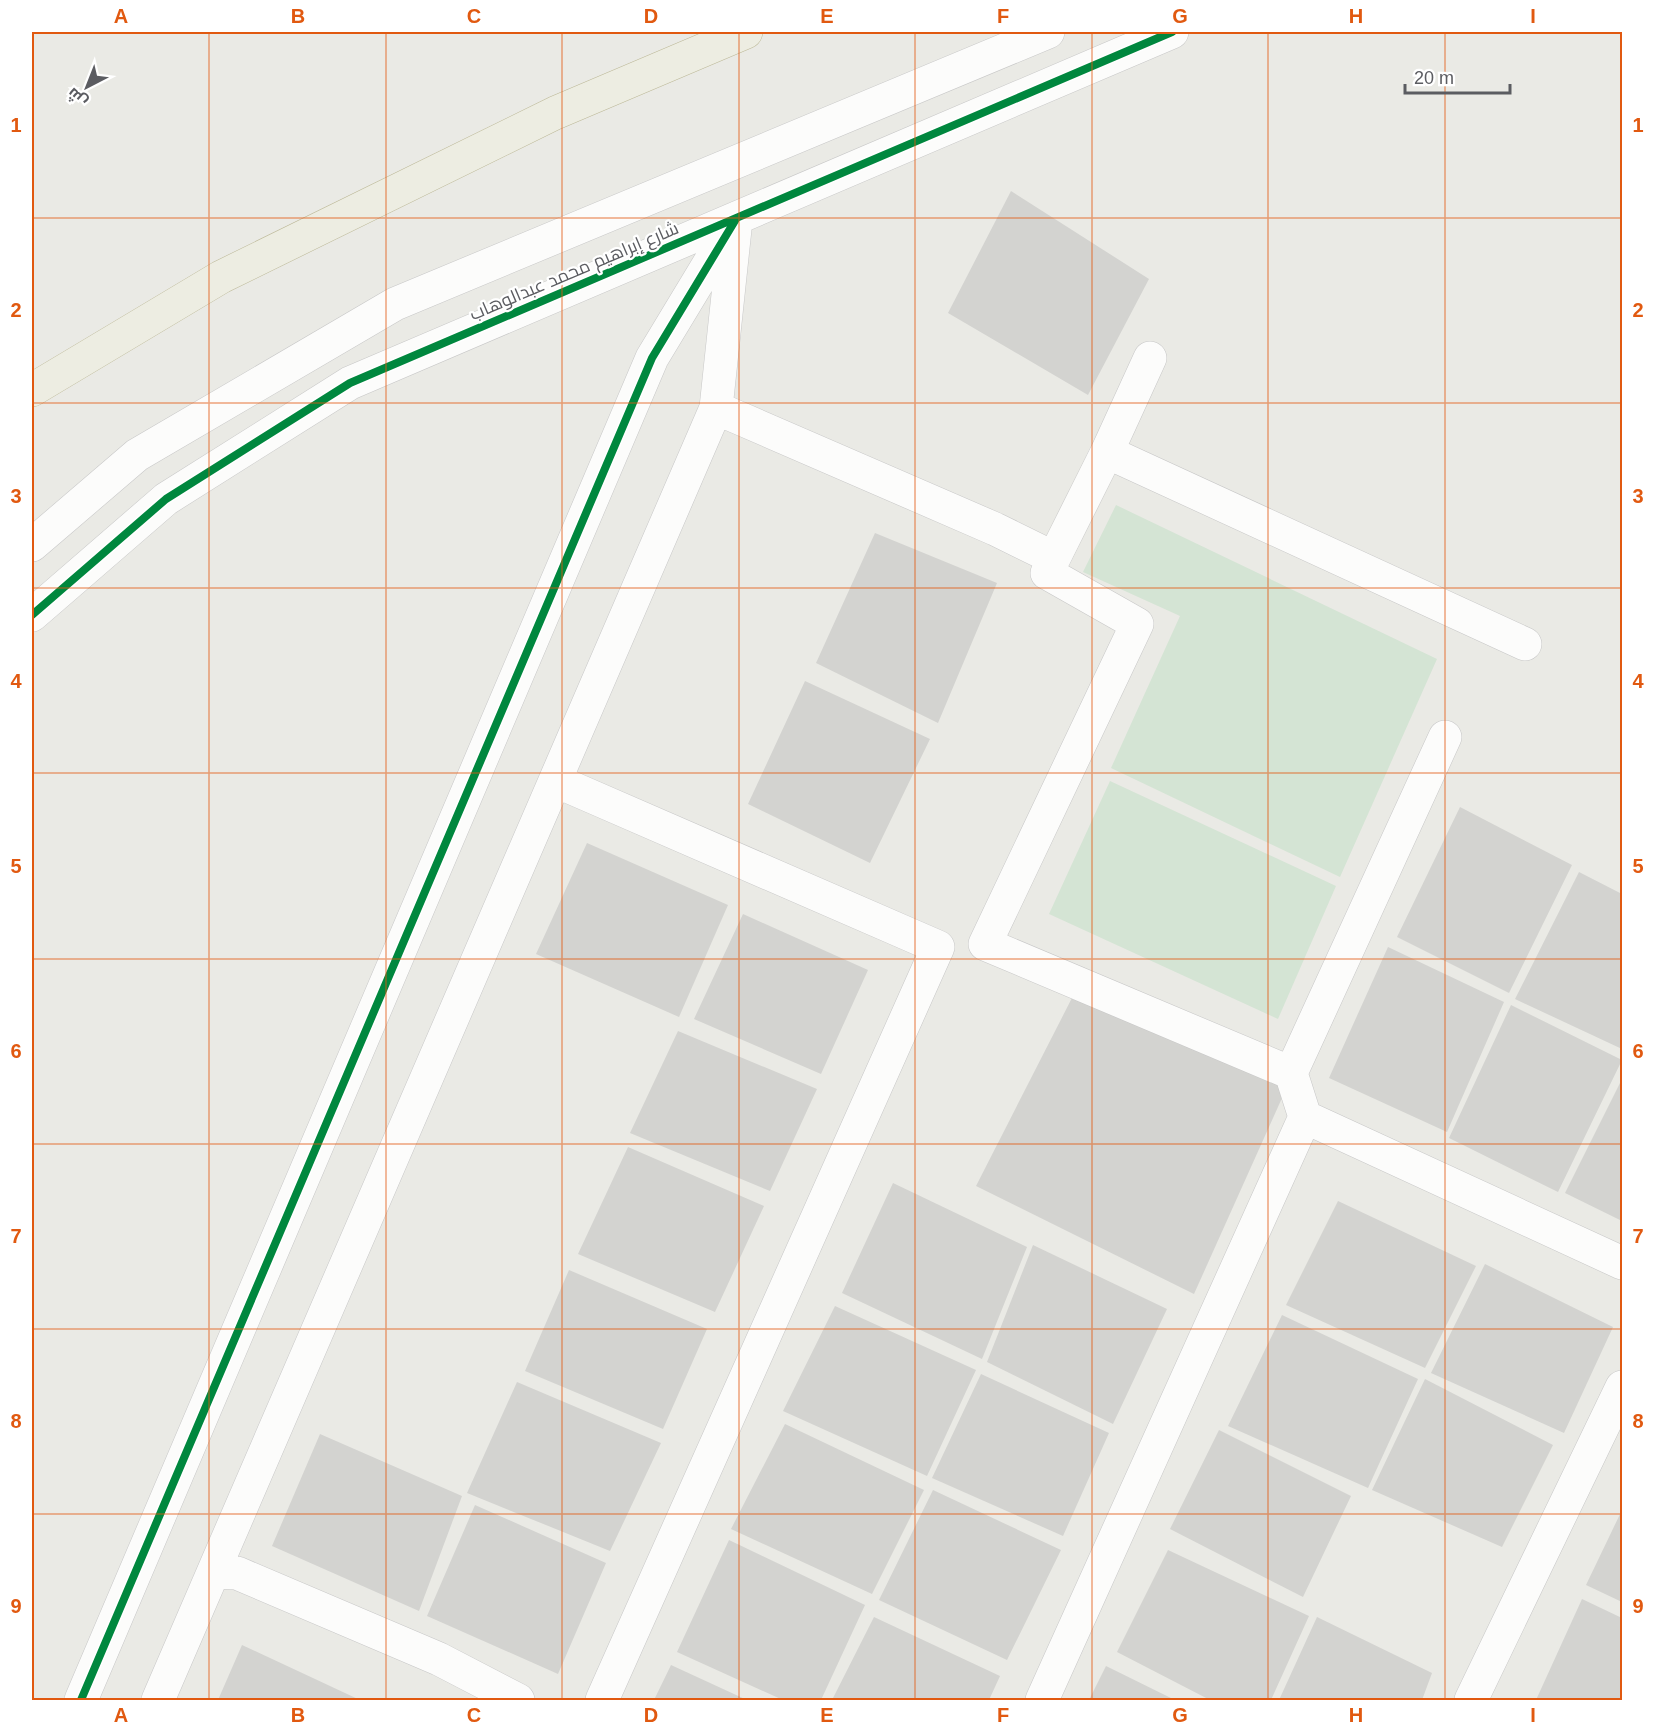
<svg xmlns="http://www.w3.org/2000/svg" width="1654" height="1732" font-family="Arial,Cairo,sans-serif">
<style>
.green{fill:#d4e4d4}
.building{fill:#d3d3d0}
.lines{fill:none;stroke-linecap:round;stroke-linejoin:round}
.minor-casing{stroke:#c7c7c7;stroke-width:34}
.highway-casing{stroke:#bcb897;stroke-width:34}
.minor{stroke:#fcfcfb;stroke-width:33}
.highway{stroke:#edede2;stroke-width:33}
.cycleway-casing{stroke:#fff;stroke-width:11}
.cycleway{stroke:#00873e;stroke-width:8}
.grid{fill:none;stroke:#e15910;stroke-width:1.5;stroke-opacity:0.55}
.labels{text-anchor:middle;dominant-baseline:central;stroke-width:4.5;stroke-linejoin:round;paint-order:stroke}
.street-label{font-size:18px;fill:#5b5c61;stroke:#fff}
.neatline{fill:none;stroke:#e15910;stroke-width:2}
.grid-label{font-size:20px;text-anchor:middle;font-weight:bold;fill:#e15910}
</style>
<rect width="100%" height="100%" fill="#eaeae5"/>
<path class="green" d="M1116 505 1437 659 1340 877 1111 768 1180 616 1083 572Z
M1110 781 1336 886 1278 1019 1049 914Z"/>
<path class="building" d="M1011 191 1149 279 1088 395 948 313Z
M875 533 997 583 938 723 816 663Z
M805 681 930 739 870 863 748 804Z
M1460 807 1572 865 1509 993 1397 937Z
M587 843 728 905 679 1017 536 954Z
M1579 872 1622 894V1049L1515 999Z
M743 914 868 970 821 1074 694 1019Z
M1388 947 1504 1002 1447 1132 1329 1078Z
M1075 992 1286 1089 1194 1294 976 1186Z
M1511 1005 1622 1060 1558 1192 1449 1138Z
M678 1031 817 1089 770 1191 630 1133Z
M1622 1079V1221L1565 1193Z
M628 1147 764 1206 715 1312 578 1254Z
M893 1183 1027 1247 982 1359 842 1293Z
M1338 1201 1476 1266 1425 1368 1286 1305Z
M1033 1245 1167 1309 1113 1424 987 1362Z
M1485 1264 1613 1327 1564 1433 1431 1373Z
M569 1270 707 1329 663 1429 525 1371Z
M835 1306 976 1370 927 1476 783 1411Z
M1282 1315 1418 1379 1368 1488 1228 1426Z
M981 1374 1109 1433 1063 1536 932 1478Z
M1425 1379 1553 1445 1502 1547 1372 1490Z
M517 1382 661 1443 610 1551 467 1493Z
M785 1424 924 1490 872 1594 731 1529Z
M1219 1430 1351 1496 1303 1597 1170 1529Z
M320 1434 462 1496 419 1611 272 1546Z
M933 1490 1061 1550 1007 1660 879 1600Z
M475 1505 606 1563 558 1674 427 1616Z
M1622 1510V1602L1586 1585Z
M729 1540 865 1605 821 1700H783L677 1652Z
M1168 1550 1309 1616 1271 1700H1210L1117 1652Z
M1582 1599 1622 1618V1700H1536Z
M874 1617 1000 1676 989 1700H832Z
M1317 1617 1432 1673 1422 1700H1279Z
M242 1645 360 1700H218Z
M671 1665 747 1700H654Z
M1106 1666 1175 1700H1089Z"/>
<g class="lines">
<g class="minor-casing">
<path id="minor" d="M1150 358 1107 452 1525 644
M716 408 995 529 1054 558 1107 452
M32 545 137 455 395 304 1048 32
M1054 558 1047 573 1137 624 985 944 1291 1073
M32 615 166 499 350 383 1172 32
M556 781 938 947 602 1700
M1305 1117 1622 1263
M214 1572 237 1573 439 1659 518 1700
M81 1700 652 358 736 219
M158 1700 716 408 735 229
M1042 1700 1305 1117 1291 1073 1445 737
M1471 1700 1622 1387"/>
</g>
<g class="highway-casing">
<path id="highway" d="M32 390 221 277 555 113 746 32"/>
</g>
<use href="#minor" class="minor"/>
<use href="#highway" class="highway"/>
<g class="cycleway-casing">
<path id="cycleway" d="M32 615 166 499 350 383 1172 32
M81 1700 652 358 736 219"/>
</g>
<use href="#cycleway" class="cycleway"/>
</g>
<path class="grid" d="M209 32V1700M386 32V1700M562 32V1700M739 32V1700M915 32V1700M1092 32V1700M1268 32V1700M1445 32V1700M32 218H1622M32 403H1622M32 588H1622M32 773H1622M32 959H1622M32 1144H1622M32 1329H1622M32 1514H1622"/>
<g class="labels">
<g class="street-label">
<text transform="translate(574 271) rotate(-23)">شارع إبراهيم محمد عبدالوهاب</text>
</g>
</g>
<rect width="1654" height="1732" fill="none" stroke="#ffffff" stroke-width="66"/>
<g transform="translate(87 87) rotate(222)" stroke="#ffffff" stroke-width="4.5" paint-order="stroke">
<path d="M0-4.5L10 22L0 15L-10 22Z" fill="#5b5c61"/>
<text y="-9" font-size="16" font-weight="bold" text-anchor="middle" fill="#5b5c61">ش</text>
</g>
<path d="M1405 84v9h105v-9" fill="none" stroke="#5b5c61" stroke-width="3"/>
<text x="1414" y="84" font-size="18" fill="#5b5c61" stroke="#ffffff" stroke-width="4.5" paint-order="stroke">20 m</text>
<rect x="33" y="33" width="1588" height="1666" class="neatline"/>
<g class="grid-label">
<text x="121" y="23">A</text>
<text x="298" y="23">B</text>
<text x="474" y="23">C</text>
<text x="651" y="23">D</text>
<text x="827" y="23">E</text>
<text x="1003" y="23">F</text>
<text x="1180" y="23">G</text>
<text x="1356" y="23">H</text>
<text x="1533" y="23">I</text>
<text x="16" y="132">1</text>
<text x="1638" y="132">1</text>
<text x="16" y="317">2</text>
<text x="1638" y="317">2</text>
<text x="16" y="503">3</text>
<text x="1638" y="503">3</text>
<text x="16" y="688">4</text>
<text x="1638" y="688">4</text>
<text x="16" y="873">5</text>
<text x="1638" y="873">5</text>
<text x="16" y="1058">6</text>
<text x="1638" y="1058">6</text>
<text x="16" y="1243">7</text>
<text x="1638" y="1243">7</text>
<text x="16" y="1428">8</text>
<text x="1638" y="1428">8</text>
<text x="16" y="1613">9</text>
<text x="1638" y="1613">9</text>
<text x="121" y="1722">A</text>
<text x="298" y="1722">B</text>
<text x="474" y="1722">C</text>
<text x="651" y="1722">D</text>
<text x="827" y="1722">E</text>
<text x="1003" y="1722">F</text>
<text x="1180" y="1722">G</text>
<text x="1356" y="1722">H</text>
<text x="1533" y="1722">I</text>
</g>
</svg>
